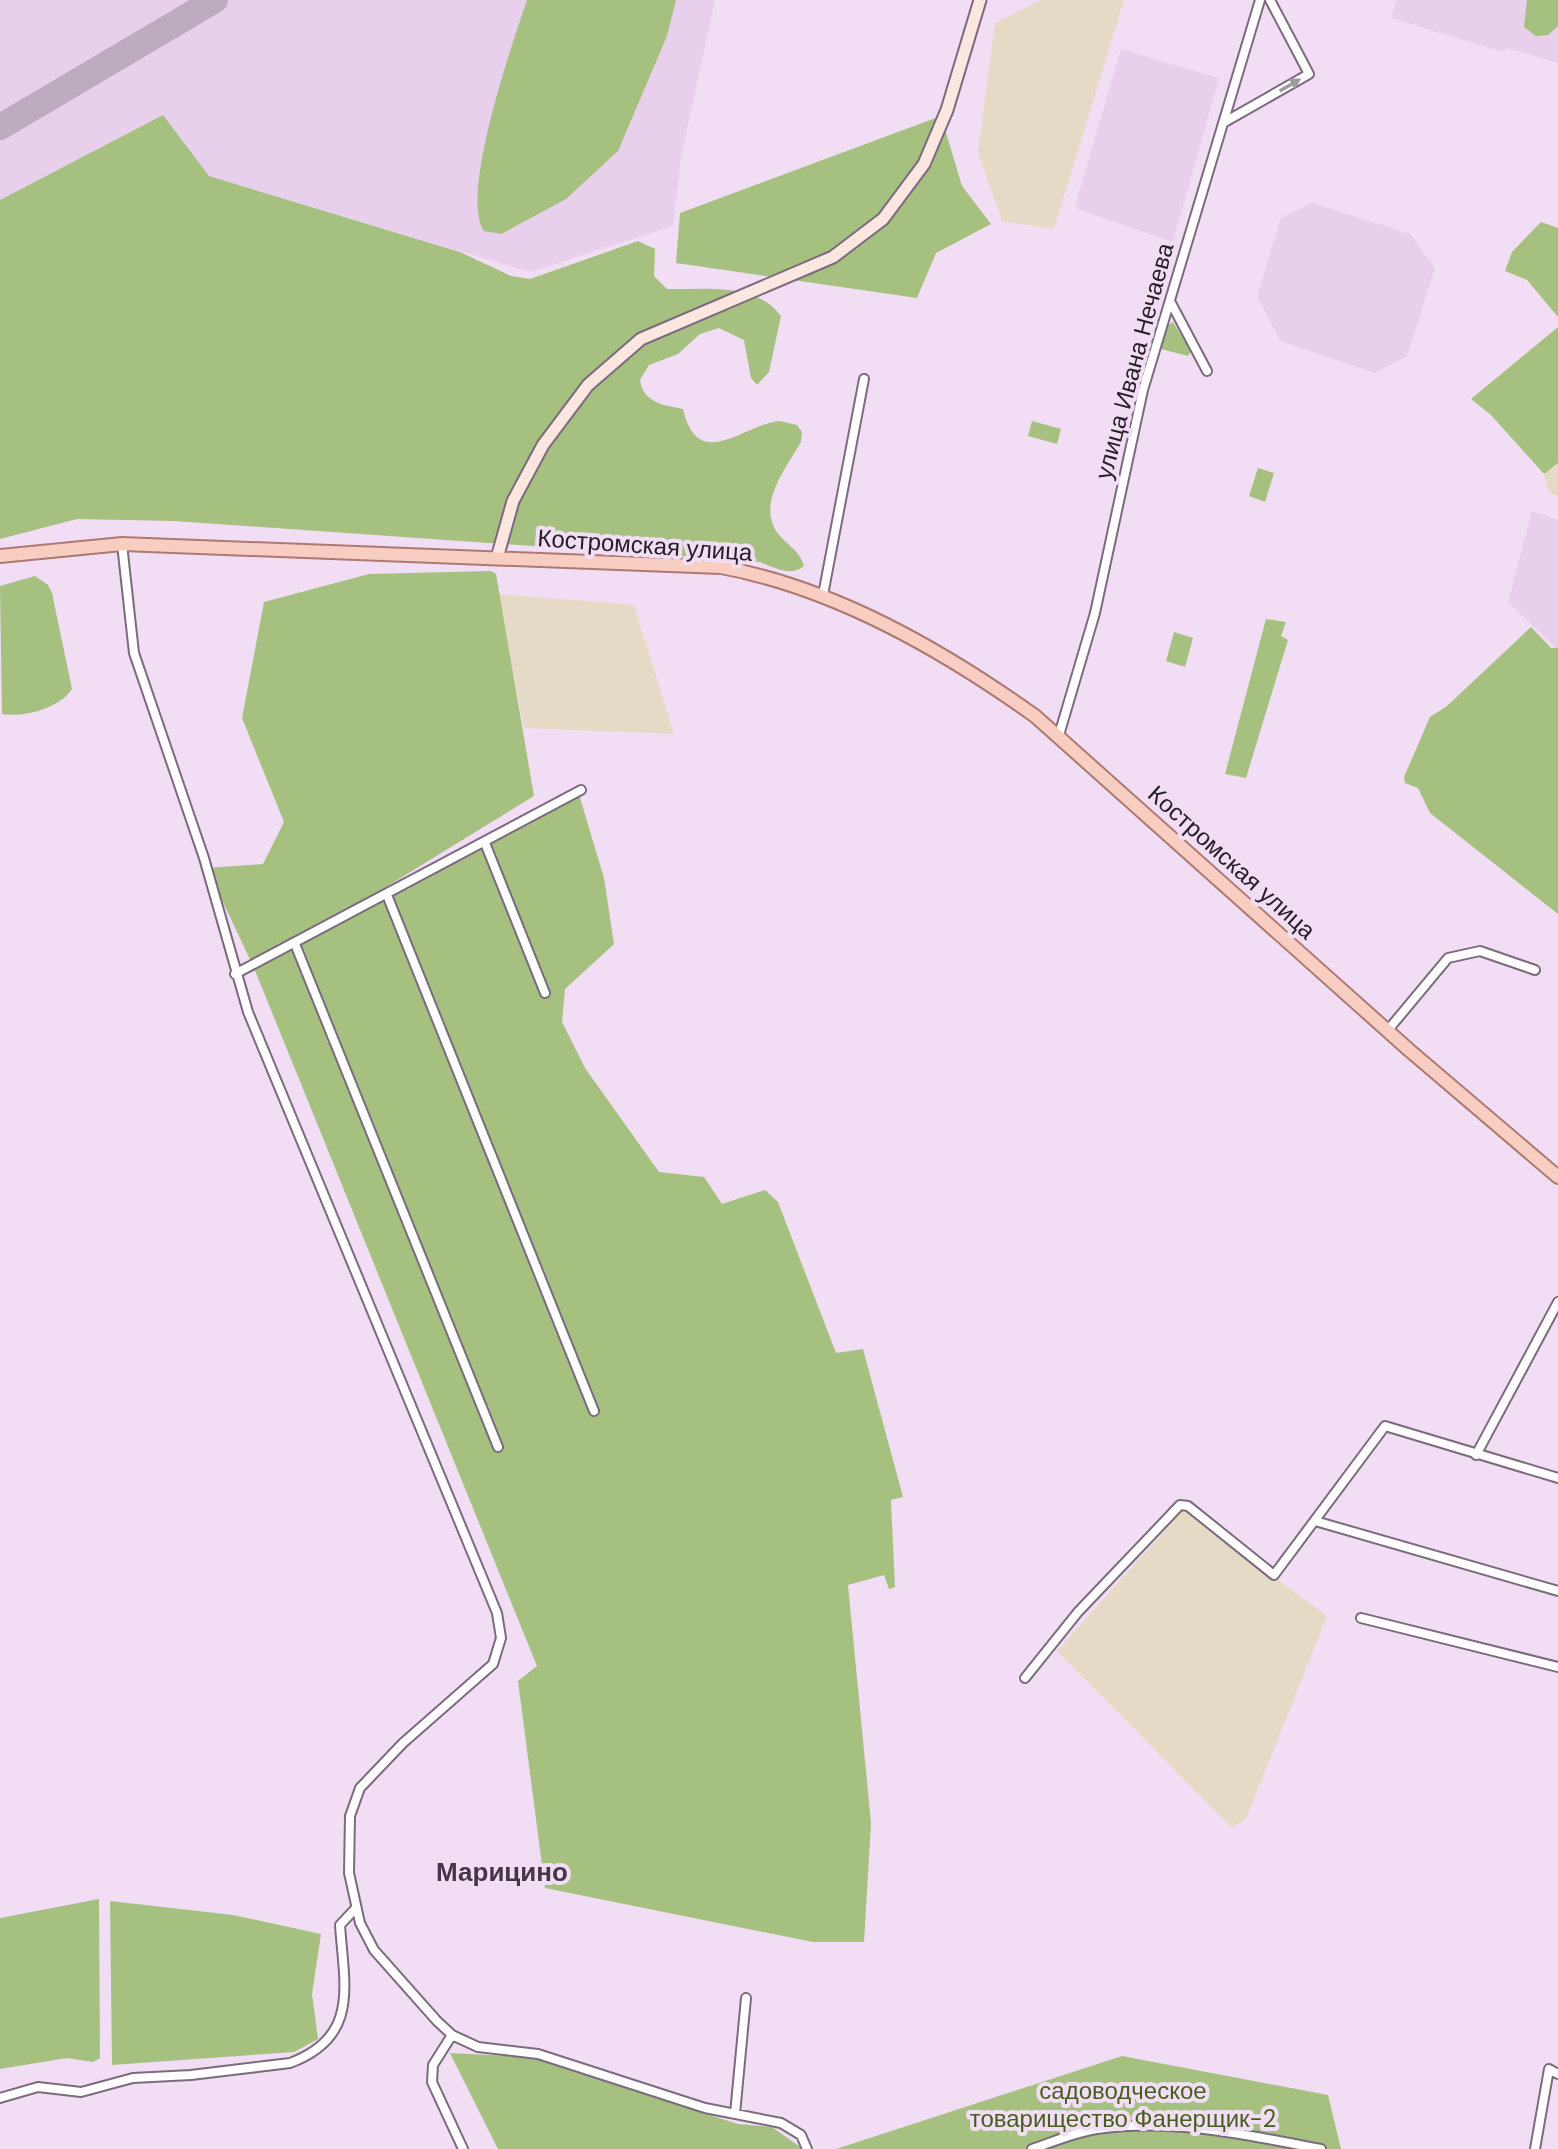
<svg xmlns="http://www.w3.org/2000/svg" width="1558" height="2149" font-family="'DM Sans',sans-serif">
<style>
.built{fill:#e8cfeb}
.industrial{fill:#e5dac6}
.green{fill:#a5c07f}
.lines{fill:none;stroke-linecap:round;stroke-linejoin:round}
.taxiway{stroke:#bdacbf;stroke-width:26}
.minor-casing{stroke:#7c6a7e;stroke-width:12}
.secondary-casing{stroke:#7c6a7e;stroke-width:15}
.primary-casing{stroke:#ac7a72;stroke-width:16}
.minor{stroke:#fff;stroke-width:8}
.secondary{stroke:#fbe6e0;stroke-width:11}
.primary{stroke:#f8cdc2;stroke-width:12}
.oneway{fill:#9e9b9f}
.labels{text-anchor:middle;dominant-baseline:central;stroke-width:8;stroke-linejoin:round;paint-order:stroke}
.street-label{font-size:24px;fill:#282029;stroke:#f2def4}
.park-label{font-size:24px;fill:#475f1e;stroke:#f2def4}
.neighbourhood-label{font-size:26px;font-weight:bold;fill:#453647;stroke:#f2def4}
</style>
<rect width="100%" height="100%" fill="#f2def4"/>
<path class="built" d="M0 0H715L681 157 673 226 530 272 209 176 163 115 0 200Z
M1397 0H1558V63L1508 48 1503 52 1391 18Z
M1121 49 1219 78 1173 242 1077 209 1076 203Z
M1312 203 1410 234 1435 268 1407 356 1375 373 1280 341 1257 296 1281 218Z
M1532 511 1558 520V650L1508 602Z"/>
<path class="industrial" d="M1041 0H1124L1054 229 1002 221 978 152 995 23Z
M1558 463V496L1549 493 1544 474Z
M498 594 634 605 674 734 524 728Z
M1183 1510 1327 1616 1246 1819 1232 1828 1057 1651Z"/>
<path class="green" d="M527 0H676L667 36 618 151 566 199 501 234 484 231C459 196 513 42 527 0Z
M1527 0H1558V26L1548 35 1536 36 1524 27Z
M163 115 209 176 460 252 511 276 530 279 638 241 655 249 654 276 667 289C706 290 756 282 781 316L769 372 757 385 751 378 744 340 719 328 700 334 678 354 649 365 640 380C643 403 664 405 683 409 698 473 742 426 778 421 783 421 791 424 797 425L802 432 801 442C787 467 758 501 776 531 785 544 800 550 804 566 790 577 775 568 760 562L174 521 77 519 0 539V200Z
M941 116 962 186 991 224 936 253 917 298 676 263 680 213Z
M1541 222 1558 228V317L1527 280 1505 271 1512 252Z
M1173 322 1191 351 1188 356 1161 349 1167 326Z
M1558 327V463L1544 474 1491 415 1471 399Z
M1032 421 1061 429 1057 444 1028 436Z
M1258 468 1274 473 1265 502 1249 496Z
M491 571 496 574 534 796 272 957 578 791 604 878 614 944 565 989 562 1022 585 1068 659 1172 704 1177 722 1204 765 1190 778 1202 836 1353 863 1349 903 1497 891 1500 895 1587 889 1589 884 1575 848 1585 871 1823 864 1942H813L545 1888 518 1681 537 1666 254 968 207 868 263 864 284 822 242 718 264 602 369 574Z
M35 576 48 585 52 593 72 689C60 708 24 718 2 714L0 586Z
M1266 619 1286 622 1281 636 1288 640 1246 778 1225 774Z
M1531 627 1551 648H1558V914L1430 813 1418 788 1405 783 1404 777 1430 717 1447 706Z
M1174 632 1193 638 1185 667 1166 661Z
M99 1899 100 2058 93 2062 67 2058 0 2069V1918Z
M110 1901 233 1915 321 1934 312 1994 318 2039 294 2052 112 2065Z
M450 2053 530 2057 738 2124 772 2127 803 2149H498Z
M1122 2056 1328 2095 1341 2149H836Z"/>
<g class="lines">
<path class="taxiway" d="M0 127 215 0"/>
<g class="minor-casing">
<path id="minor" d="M1223 123 1309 74 1270 0
M1170 301 1207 371
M122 544 134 653 204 858 248 1012 497 1613 501 1638 493 1664 403 1743 360 1788 350 1816 349 1873 360 1923 374 1950 437 2021 452 2035 478 2047 538 2054 705 2108 781 2123 801 2135 807 2149
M823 595 864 379
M1059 735 1095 613 1143 390 1260 0
M485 843 545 993
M387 895 594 1411
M295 944 498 1447
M235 974 581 790
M1388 1030 1448 958 1480 951 1535 970
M1476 1455 1558 1302
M1315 1521 1558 1591
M1361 1618 1558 1667
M1025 1678 1078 1612 1180 1505 1188 1506 1274 1575 1385 1426 1558 1478
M452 2035 433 2065 432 2082 463 2149
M0 2098 38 2087 81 2092 133 2078 191 2075 290 2063C360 2037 344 1985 340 1925L355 1909
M735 2114 746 1998
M1032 2149C1053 2142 1075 2132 1097 2129 1173 2118 1246 2135 1321 2149
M1535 2149 1549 2069 1558 2074"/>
</g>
<g class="secondary-casing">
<path id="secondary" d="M497 558 513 501 543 445 588 385 641 339 833 257 883 219 924 164 947 110 980 0"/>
</g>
<g class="primary-casing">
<path id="primary" d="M0 556 122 544 721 567C834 588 941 649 1035 716L1409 1050 1558 1177"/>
</g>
<use href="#minor" class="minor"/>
<use href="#secondary" class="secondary"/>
<use href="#primary" class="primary"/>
</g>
<defs><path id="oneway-solid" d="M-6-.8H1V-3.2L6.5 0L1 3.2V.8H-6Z" transform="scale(2)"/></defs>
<use class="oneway" href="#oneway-solid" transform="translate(1290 85) rotate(-30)"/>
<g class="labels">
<g class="street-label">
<text transform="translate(1134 361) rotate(-75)">улица Ивана Нечаева</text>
<text transform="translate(645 545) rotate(4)">Костромская улица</text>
<text transform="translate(1232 862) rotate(42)">Костромская улица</text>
</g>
<g class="park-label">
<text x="1123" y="2090">садоводческое<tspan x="1123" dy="28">товарищество Фанерщик-2</tspan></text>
</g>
<g class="neighbourhood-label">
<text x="502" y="1872">Марицино</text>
</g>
</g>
</svg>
